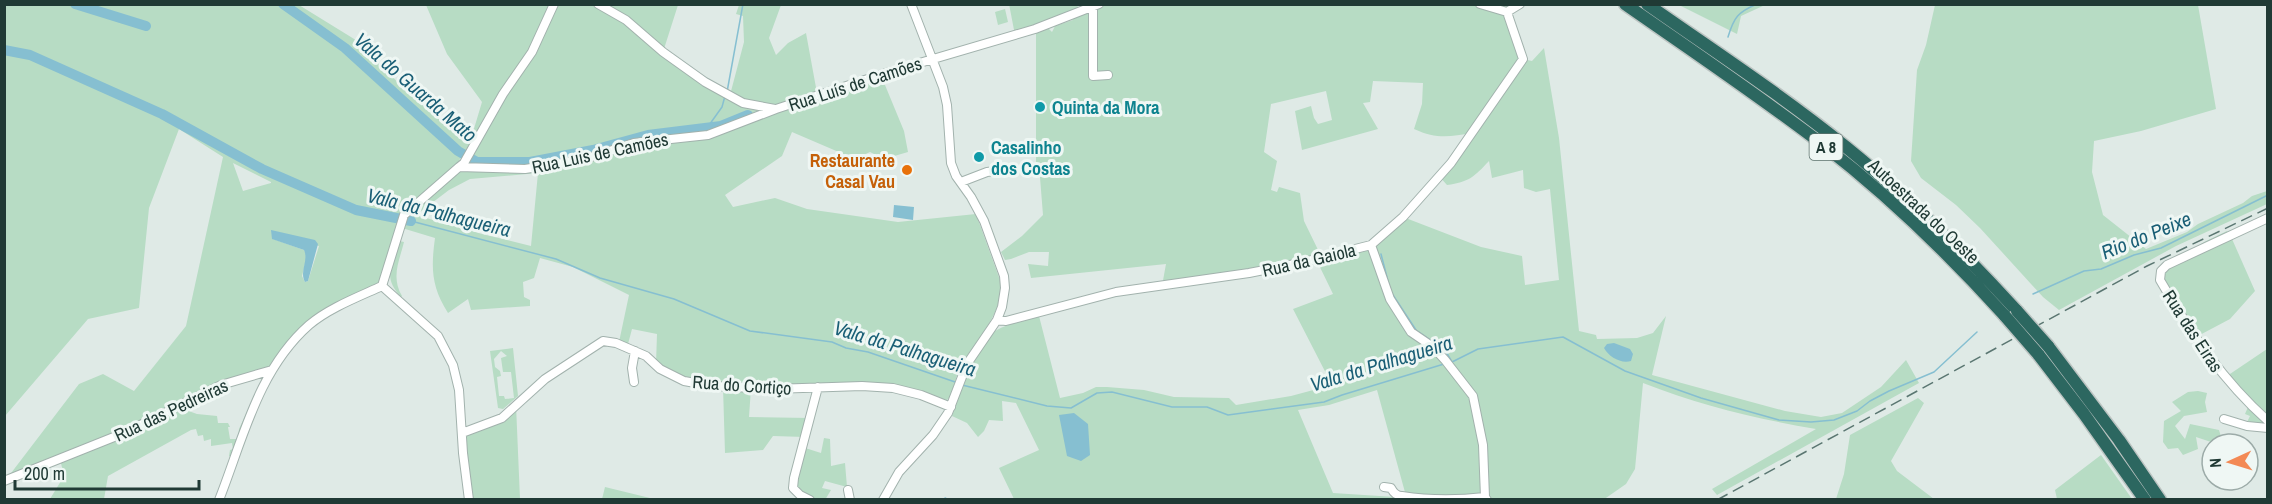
<svg xmlns="http://www.w3.org/2000/svg" width="2272" height="504" font-family="'Archivo Narrow',sans-serif">
<style>
.green{fill:#b7dcc4;fill-rule:evenodd}
.water{fill:#86bfd1}
.lines{fill:none;stroke-linecap:round;stroke-linejoin:round}
.stream{stroke:#86bfd1;stroke-width:1.5}
.river{stroke:#86bfd1;stroke-width:10}
.minor-casing{stroke:#a2b2ad;stroke-width:10}
.highway-casing{stroke:#bcc4c2;stroke-width:15}
.minor{stroke:#fff;stroke-width:8}
.highway{stroke:#2c6760;stroke-width:12}
.rail{stroke:#5a7671;stroke-width:1.5;stroke-dasharray:12 6;stroke-linecap:butt}
.highway-bridge-casing{stroke:#bcc4c2;stroke-width:15;stroke-linecap:butt}
.highway-bridge{stroke:#2c6760;stroke-width:12}
.culture-dot{fill:#0f9aa8;stroke:#eff7f4;stroke-width:2}
.food-dot{fill:#e8710a;stroke:#eff7f4;stroke-width:2}
.labels{text-anchor:middle;dominant-baseline:central;stroke-width:6;stroke-linejoin:round;paint-order:stroke}
.shield{fill:#eff7f4;stroke:#5e736e;stroke-width:1.5}
.shield-label{font-size:16px;font-weight:bold;fill:#203a35}
.street-label{font-size:18px;fill:#203a35;stroke:#eff7f4}
.culture-label{font-size:18px;font-weight:bold;fill:#0d838f;stroke:#eff7f4;text-anchor:start}
.food-label{font-size:18px;font-weight:bold;fill:#c56008;stroke:#eff7f4;text-anchor:end}
.water-label{font-size:20px;font-style:italic;fill:#1a5f76;stroke:#eff7f4}
</style>
<rect width="100%" height="100%" fill="#dfeae6"/>
<path class="green" d="M1009 4 1078 5 1077 10 1087 7 1084 4 1520 5 1507 12 1523 59 1532 61 1544 48 1559 138 1579 331 1596 335 1597 339 1637 338 1653 333 1666 316 1652 375 1785 411 1821 417 1842 413 1881 387 1906 360 1919 383 1717 495 1712 489 1816 429C1757 419 1699 405 1643 383L1635 469 1626 484 1603 500H1472L1406 496 1377 390 1329 405 1298 410 1333 493 1426 499H1014L999 468 1039 450 1016 403 1002 401 1003 421 989 420 984 431 978 437 967 423 952 416C962 390 971 350 994 332 1003 325 1027 320 1039 316L1060 398 1083 393 1096 387H1107L1144 390 1174 397 1229 398 1236 405 1291 396 1332 385 1293 309 1333 294 1316 259 1162 286 1166 264 1031 278 1028 264 1048 266 1049 252H1029L1011 259 1005 260 1001 252 1022 236 1043 215 1039 165 1036 166V33L1048 28 1052 32 1055 26 1073 20V15L1015 35ZM1373 81 1423 83 1422 104 1414 129C1436 139 1449 137 1472 133L1439 176 1447 185C1469 182 1474 177 1489 161L1492 178 1523 170 1524 188 1536 192 1550 189 1559 280 1525 285 1522 256 1481 247 1403 217 1370 245 1322 258 1304 221 1300 193 1279 187 1277 192 1271 190 1277 161 1264 152 1271 104 1326 91 1332 120 1318 124 1314 118 1311 106 1295 111 1302 150 1378 129 1363 103 1370 102Z
M4 5H299L359 42 407 92 439 119 470 142 482 102 447 54 426 5H678L663 52 730 95 744 42 743 16 736 14 739 5H781L769 38 776 55 788 43 806 33 817 93 808 100 879 80 885 85 904 131 908 152 884 159 870 152 855 159 792 132 782 156 725 195 733 207 775 198 807 209 898 222 976 214 1001 283C1002 317 976 338 961 366 956 376 954 387 950 397L947 400 894 387 773 388 684 380 656 364 657 334 632 329 628 344 619 342 629 295 573 267 540 258 534 278 523 282 524 297 530 300V306L471 310 468 299 448 313C431 286 431 268 435 238L402 228V222L459 167 467 148 457 164 402 213 380 283 310 324 282 352 234 458 229 456 230 450 233 449 232 443 211 446V439L204 441 203 435 198 436 196 429 191 430 108 476 104 499H50L64 476 60 459 5 481 79 384 103 374 134 391 186 326 223 157 179 129 149 208 139 308 88 319 5 416ZM233 163 271 182V183L243 191ZM538 173 531 246 482 234 416 215 449 190 470 179ZM273 239 319 246 308 281 305 282 302 276 307 256 304 250ZM260 377 262 379 239 429 238 439H230L228 427H230L228 423H218L217 416 197 414 180 408 227 387Z
M1679 5 1680 4 1765 5 1741 16 1737 34Z
M1935 5H2198L2216 109 2141 131 2094 141 2092 172 2103 215 2146 249 2187 232 2198 224 2243 203 2252 196 2267 191V204L2176 246 2059 310 2043 297 1980 228 1956 205 1921 178 1911 161 1917 70 1926 45Z
M1005 9 1008 22 998 25 995 12Z
M2227 231 2232 239 2255 291 2230 319 2196 337 2160 280 2161 271 2204 242Z
M399 241 404 242C399 262 391 277 402 296L401 297C382 277 392 265 399 241Z
M513 348 518 396 503 409 498 408 490 351ZM501 351 507 356 501 358 503 372H511L514 398 505 399 504 396H499L497 377 501 376 500 371 495 367 494 359Z
M2267 349V421L2224 378Z
M723 387 751 388 749 417 810 418 805 437 773 436 763 450 725 453Z
M2198 391 2207 393 2205 402 2207 412 2184 416 2175 426 2185 439 2190 424 2219 430 2223 443H2214L2196 437 2198 449 2183 455 2178 448 2168 449 2163 442 2164 421 2181 411 2172 402 2188 392Z
M1918 398 1924 403 1891 461 1897 471 1934 499H1836L1844 474 1850 435Z
M516 405 520 499H469L462 433 498 420Z
M2248 407 2267 425 2247 422 2250 416 2245 414Z
M824 438 830 439 831 466 845 463 847 487 825 481 822 488 831 490 825 500 810 499 800 495 794 478 802 447 821 453Z
M2101 455 2132 499H2057L2055 490Z
M605 487 654 499H602Z"/>
<path class="water" d="M894 205 914 207 913 220 893 217Z
M271 230 315 240 318 244 308 281 305 282C299 271 309 261 304 250L272 239Z
M1614 343 1630 349 1633 354 1631 361C1621 364 1609 357 1604 348L1607 344Z
M1074 413 1088 424 1090 455 1081 461 1067 456 1059 415Z"/>
<g class="lines">
<path class="stream" d="M1728 37C1734 17 1738 12 1757 4
M727 92 743 4
M707 128 722 107 725 96
M411 221 556 259 600 278 674 299 750 331 832 342 846 348 868 352 958 383
M1381 254 1389 285
M1391 292 1416 330 1445 350 1452 362
M2033 294 2084 271 2101 269 2134 255 2161 248 2268 195
M1452 362 1478 349 1563 337 1625 371 1701 398 1779 420 1811 422 1834 420 1857 411 1870 401 1889 391 1934 372 1977 332
M962 385 1047 406 1071 408 1097 393 1112 392 1172 407H1207L1228 415 1324 402 1342 395 1444 364
M945 498 949 500"/>
<path class="river" d="M75 4 146 26
M283 4 345 48 458 151 477 162H530L593 150 648 135 721 126 748 115
M4 50 30 55 162 114 262 169 356 210 411 221"/>
<g class="minor-casing">
<path id="minor" d="M598 4 626 20 663 52 705 82 743 103 775 109
M1480 4 1507 12 1520 4
M1093 7V76L1108 75
M459 167 464 163 503 94 532 52 554 4
M961 182 987 172 995 171
M2268 218 2167 265 2161 271 2160 280C2190 332 2223 381 2268 421
M1371 245 1390 299 1411 332 1433 347 1445 360 1473 396 1483 445 1485 497 1487 500
M382 286 404 215 459 167 525 169 582 160 634 143 708 135 776 109 889 72 1035 29 1099 4
M382 286 438 336 453 365 459 390 463 453 469 500
M997 320 1006 321 1116 292 1249 273 1300 263 1371 245 1403 217 1451 163 1523 59 1507 12
M634 382 632 368 635 351
M2224 419 2247 426 2268 428
M462 433 502 418 545 379 603 341 616 343 646 356 660 369 684 381 712 386 773 389 862 386 893 388 921 395 951 407
M4 481 124 433 221 385 272 370
M1384 487 1391 488C1393 492 1396 496 1402 496 1428 500 1458 500 1485 497
M848 490 850 500
M219 500C243 439 258 370 309 325 329 308 358 297 382 286
M810 500 800 495 793 488 794 478 818 387
M883 500 899 472 933 435 948 413 967 364 997 320 1002 307 1005 288 1004 276 984 221 971 197 956 176 951 163 947 105 943 87 911 4"/>
</g>
<g class="highway-casing">
<path id="highway" d="M1625 4C1691 50 1758 95 1822 144 1888 195 1949 254 2005 316
M1647 4C1714 51 1783 96 1846 147 1908 197 1964 253 2017 311
M2048 346 2119 440 2160 500
M2038 354 2084 414 2145 500"/>
</g>
<use href="#minor" class="minor"/>
<use href="#highway" class="highway"/>
<path class="rail" d="M1717 500 2147 266 2268 208"/>
<g class="highway-bridge-casing">
<path id="highway-bridge" d="M2017 311 2048 346
M2005 316 2038 354"/>
</g>
<use href="#highway-bridge" class="highway-bridge"/>
</g>
<g class="culture-dot">
<circle cx="1040" cy="107" r="6"/>
<circle cx="979" cy="157" r="6"/>
</g>
<circle class="food-dot" cx="907" cy="170" r="6"/>
<g class="labels">
<rect class="shield" x="1809.5" y="134" width="33" height="26" rx="4.5"/>
<g class="shield-label">
<text x="1826" y="147">A 8</text>
</g>
<g class="street-label">
<text transform="translate(855 84) rotate(-18)">Rua Luís de Camões</text>
<text transform="translate(600 153) rotate(-12)">Rua Luis de Camões</text>
<text transform="translate(1924 211) rotate(43)">Autoestrada do Oeste</text>
<text transform="translate(1309 260) rotate(-13)">Rua da Gaiola</text>
<text transform="translate(2193 331) rotate(57)">Rua das Eiras</text>
<text transform="translate(742 385) rotate(4)">Rua do Cortiço</text>
<text transform="translate(171 410) rotate(-25)">Rua das Pedreiras</text>
</g>
<g class="culture-label">
<text x="1052" y="107">Quinta da Mora</text>
<text x="991" y="147">Casalinho<tspan x="991" dy="21">dos Costas</tspan></text>
</g>
<g class="food-label">
<text x="895" y="160">Restaurante<tspan x="895" dy="21">Casal Vau</tspan></text>
</g>
<g class="water-label">
<text transform="translate(416 87) rotate(41)">Vala do Guarda Mato</text>
<text transform="translate(439 212) rotate(14)">Vala da Palhagueira</text>
<text transform="translate(2146 235) rotate(-22)">Rio do Peixe</text>
<text transform="translate(905 348) rotate(17)">Vala da Palhagueira</text>
<text transform="translate(1381 363) rotate(-17)">Vala da Palhagueira</text>
</g>
</g>
<rect width="2272" height="504" fill="none" stroke="#203a35" stroke-width="12"/>
<g transform="translate(2230 462) rotate(266)"><circle r="28" fill="#eff7f4" stroke="#9caba8" stroke-width="1.5"/>
<path d="M0-4.5L10 22L0 15L-10 22Z" fill="#f38954"/>
<text y="-9" font-size="16" font-weight="bold" text-anchor="middle" fill="#203a35">N</text>
</g>
<path d="M15 480v9h184v-9" fill="none" stroke="#203a35" stroke-width="3"/>
<text x="24" y="480" font-size="18" fill="#203a35" stroke="#eff7f4" stroke-width="4.5" paint-order="stroke">200 m</text>
</svg>
